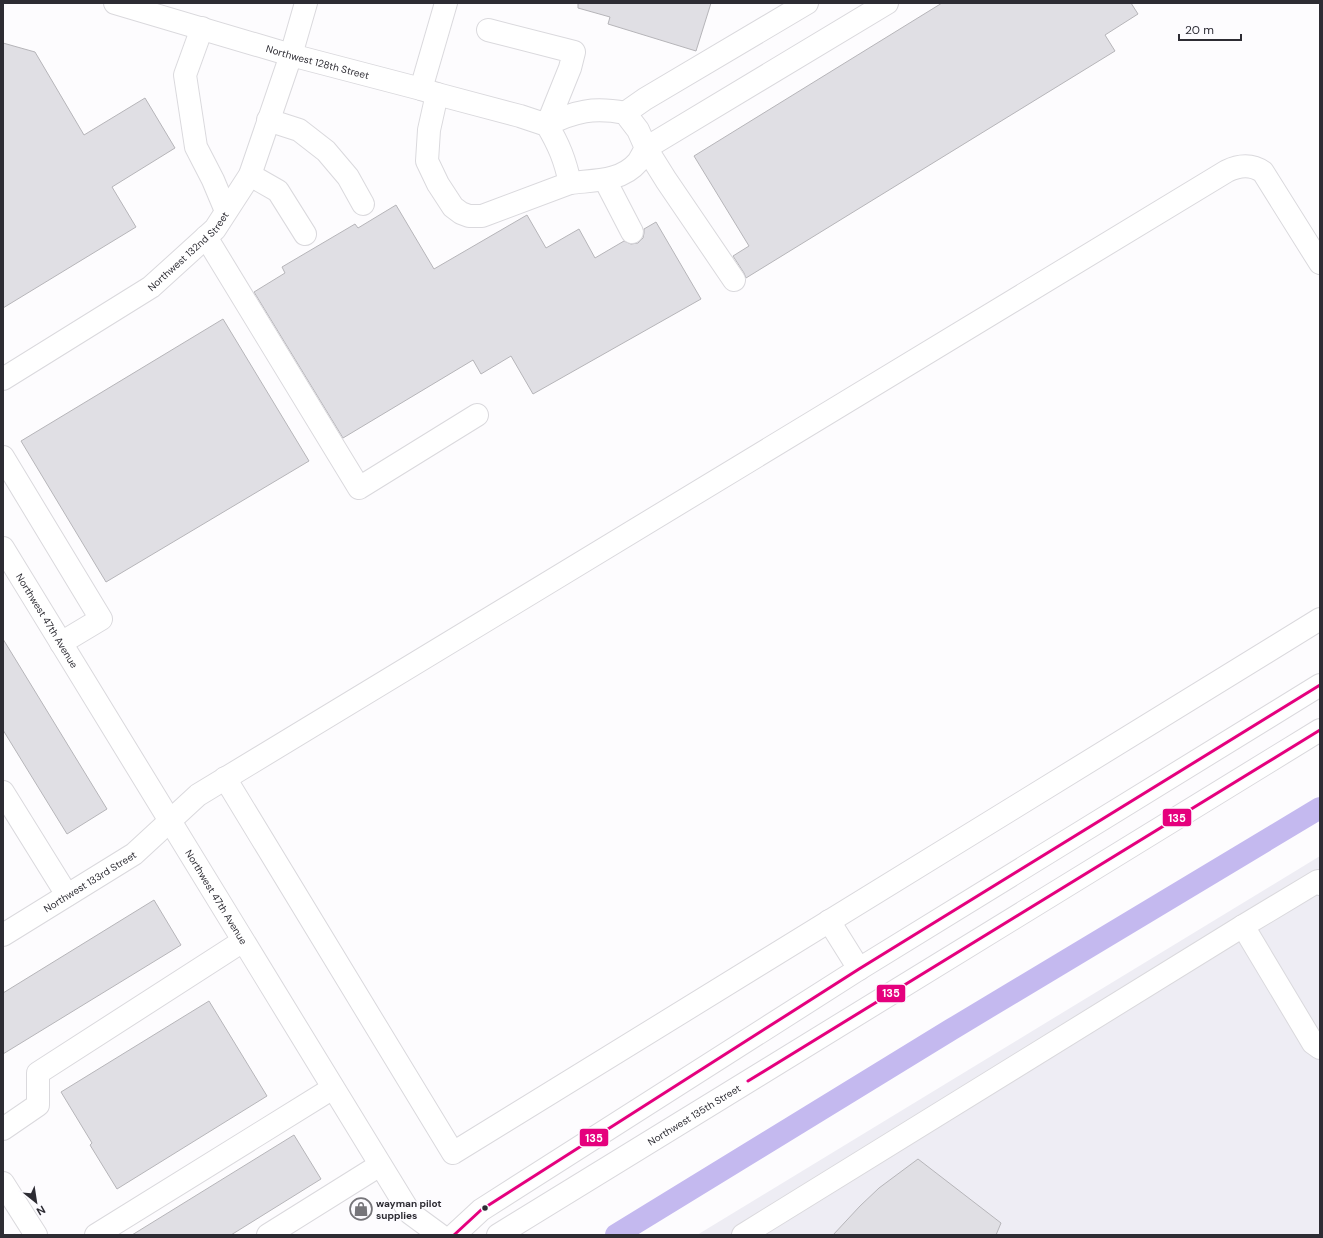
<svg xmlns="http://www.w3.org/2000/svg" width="1323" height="1238" font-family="'DM Sans',sans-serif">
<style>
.built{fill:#eeedf4}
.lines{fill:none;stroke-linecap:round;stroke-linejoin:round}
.canal{stroke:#c4b9ef;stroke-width:22}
.building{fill:#e0dfe4;stroke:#b6b5b9}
.minor-casing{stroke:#dad9dd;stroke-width:24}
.major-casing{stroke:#dad9dd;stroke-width:24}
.minor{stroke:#fff;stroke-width:22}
.major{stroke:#fff;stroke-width:22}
.bus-1-casing{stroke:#fcfbff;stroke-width:6}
.bus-1{stroke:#e5007d;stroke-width:3}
.bus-dot{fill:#2d2c33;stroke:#fcfbff;stroke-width:1.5}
.labels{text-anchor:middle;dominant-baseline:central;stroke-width:3;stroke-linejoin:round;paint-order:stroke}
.street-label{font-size:10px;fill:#2d2c33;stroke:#fcfbff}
.poi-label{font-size:10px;font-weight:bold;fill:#2d2c33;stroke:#fcfbff;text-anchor:start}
.line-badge{stroke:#fcfbff;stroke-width:1.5}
.badge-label{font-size:11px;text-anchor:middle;font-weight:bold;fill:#fff}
</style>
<rect width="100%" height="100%" fill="#fdfcfe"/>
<path class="built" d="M1320 856V1235H697Z"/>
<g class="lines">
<path class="canal" d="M616 1235 952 1029 1320 808"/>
</g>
<path class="building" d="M578 3H711L696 51 608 24 610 17 578 8Z
M942 3H1131L1138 14 1105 35 1115 51 746 278 744 273 733 256 749 246 694 156Z
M3 43 35 52 84 135 145 98 175 148 112 187 136 227 3 308Z
M396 205 434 269 527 215 546 248 579 229 595 258 624 241 631 244 638 243 643 238 644 233V229L656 222 701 299 533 394 511 356 481 374 473 360 343 438 254 292 285 273 282 267 355 224 358 228Z
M223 319 309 461 106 582 21 441Z
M3 639 107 809 67 834 3 730Z
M154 900 181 945 3 1054V993Z
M209 1001 267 1096 117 1189 90 1145 92 1143 61 1092Z
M294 1135 321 1179 231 1235H132Z
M918 1159 1001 1223 996 1235H833L860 1206 879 1188Z"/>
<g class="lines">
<g class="minor-casing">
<g id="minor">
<path id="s1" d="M115 3 291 55 421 89 437 94 520 116 547 125C575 111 594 107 625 113L638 130 646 148C643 153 641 158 638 162 621 182 594 180 570 183 565 160 559 145 547 125L570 68 574 52 488 30"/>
<path d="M202 28 185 75 196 147 213 180 226 211"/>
<path d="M421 89 446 3"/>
<path d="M437 94 429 130 427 161 438 184 453 207 461 213 469 216H482L570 183"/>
<path d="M625 113 645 99 807 3"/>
<path d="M268 120 299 130 326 151 348 177 363 204"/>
<path d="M250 175 278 191 305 234"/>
<path d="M605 180 632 232"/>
<path d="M206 237 359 488 477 415"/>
<path d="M734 280 666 180 646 148 887 3"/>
<path id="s2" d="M3 379 151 287 215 229 250 175 291 55 306 3"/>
<path d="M3 457 101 619 61 643"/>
<path id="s3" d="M3 548 410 1213 440 1235"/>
<path d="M225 778 453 1153 1320 619"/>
<path d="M3 792 67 895"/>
<path d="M829 921 859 969"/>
<path d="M1243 926 1313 1043 1320 1048"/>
<path id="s4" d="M3 935 134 854 198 795 1227 171C1239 165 1252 164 1263 172L1320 263"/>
<path d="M3 1129 38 1105V1073L243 941"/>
<path d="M3 1183 36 1235"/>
<path d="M96 1235 333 1088"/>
<path d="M268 1235 380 1165"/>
<path d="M743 1235 1243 926 1318 881 1320 884"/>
</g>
</g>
<g class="major-casing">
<g id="major">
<path d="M454 1235 481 1210 859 969 1320 685"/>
<path id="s5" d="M498 1235 1320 730"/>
</g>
</g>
<use href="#minor" class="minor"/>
<use href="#major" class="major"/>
<g class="bus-1-casing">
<path id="bus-1" d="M748 1081 1320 730
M454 1235 481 1210 859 969 1320 685"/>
</g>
<use href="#bus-1" class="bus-1"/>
</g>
<defs>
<g id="shop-ring" transform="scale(1.15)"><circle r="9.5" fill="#fcfbff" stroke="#76757a" stroke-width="1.5"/><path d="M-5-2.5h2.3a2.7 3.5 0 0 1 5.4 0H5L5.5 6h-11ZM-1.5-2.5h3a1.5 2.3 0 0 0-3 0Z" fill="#76757a"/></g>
</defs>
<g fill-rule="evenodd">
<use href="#shop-ring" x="361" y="1209"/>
</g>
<circle class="bus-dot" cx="485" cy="1208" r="3.5"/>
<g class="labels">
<g class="street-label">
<text stroke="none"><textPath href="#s1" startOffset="211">Northwest 128th Street</textPath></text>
<text stroke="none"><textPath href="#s2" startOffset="226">Northwest 132nd Street</textPath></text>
<text stroke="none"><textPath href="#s3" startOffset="85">Northwest 47th Avenue</textPath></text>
<text stroke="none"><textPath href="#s4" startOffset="102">Northwest 133rd Street</textPath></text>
<text stroke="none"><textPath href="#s3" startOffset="409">Northwest 47th Avenue</textPath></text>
<text stroke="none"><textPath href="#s5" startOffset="230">Northwest 135th Street</textPath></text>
</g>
<g class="poi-label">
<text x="376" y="1203">wayman pilot<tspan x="376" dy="12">supplies</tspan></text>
</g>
</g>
<g class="line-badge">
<rect x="1162" y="808" width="30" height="19" rx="4" fill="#e5007d"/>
<rect x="876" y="984" width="30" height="19" rx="4" fill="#e5007d"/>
<rect x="579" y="1128" width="30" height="19" rx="4" fill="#e5007d"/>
</g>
<g class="badge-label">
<text x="1177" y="822">135</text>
<text x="891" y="997">135</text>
<text x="594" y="1142">135</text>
</g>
<rect width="1323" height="1238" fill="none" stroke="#2d2c33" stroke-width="8"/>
<g transform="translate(36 1202) rotate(150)" stroke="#fcfbff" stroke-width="3" paint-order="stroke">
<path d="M0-3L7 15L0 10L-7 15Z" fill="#2d2c33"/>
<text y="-6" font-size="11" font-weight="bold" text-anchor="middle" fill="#2d2c33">N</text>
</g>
<path d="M1179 34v6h62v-6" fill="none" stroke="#2d2c33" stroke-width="2"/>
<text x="1185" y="34" font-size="12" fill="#2d2c33" stroke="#fcfbff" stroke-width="3" paint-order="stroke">20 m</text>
</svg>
